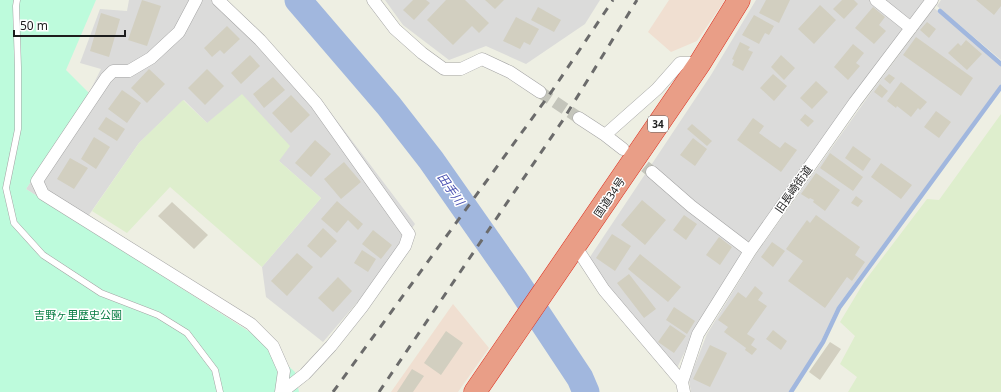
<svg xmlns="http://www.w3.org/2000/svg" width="1001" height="392" font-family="'Noto Sans','Noto Sans JP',sans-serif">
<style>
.residential{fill:#dbdbda}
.commercial{fill:#f0dfd1}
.farmland{fill:#deeecd}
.park{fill:#bdfbdc}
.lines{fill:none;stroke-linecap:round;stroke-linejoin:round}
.stream{stroke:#a1b7de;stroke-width:4.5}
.river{stroke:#a1b7de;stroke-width:27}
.building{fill:#d2cfc0}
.street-tunnel{stroke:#c4c5bb;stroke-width:12;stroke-dasharray:12 6;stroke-linecap:butt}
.lane-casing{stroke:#a4a4a4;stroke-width:7}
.street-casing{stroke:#a4a4a4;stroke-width:13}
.highway-casing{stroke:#de2d1e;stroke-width:23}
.lane{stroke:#fff;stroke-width:6}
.street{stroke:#fff;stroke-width:12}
.highway{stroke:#e99e87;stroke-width:22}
.rail{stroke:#6b6b6b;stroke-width:3;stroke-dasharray:8 8;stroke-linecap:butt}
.labels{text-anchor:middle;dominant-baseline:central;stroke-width:3;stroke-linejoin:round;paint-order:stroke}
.shield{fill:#fff;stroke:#616161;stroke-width:1}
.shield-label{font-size:10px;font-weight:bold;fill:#1d1d1d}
.street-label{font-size:11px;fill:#1d1d1d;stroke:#fff}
.park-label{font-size:11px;fill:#087e44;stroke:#fff}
.water-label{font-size:12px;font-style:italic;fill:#474fb0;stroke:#fff}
</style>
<rect width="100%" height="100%" fill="#eeefe3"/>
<path class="residential" d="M129 0H226L264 38 322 101 415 224 361 298 323 342 266 297 262 267 321 198 279 161 207 123 184 100 139 143 82 225 26 189 89 93 101 69 80 63 100 9 127 11Z
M385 0H600L585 24 526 64 486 46 449 60 403 25Z
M756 0H926L700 320 677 368 606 284 590 257 711 75Z
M941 0H1001V60L937 6Z
M934 8 1001 66V84L837 307 820 343 790 392H691L689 380 707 334 756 254 870 94Z"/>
<path class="commercial" d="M669 0H725L697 41 671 52 648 32Z
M453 304 489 348 458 392H391Z"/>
<path class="farmland" d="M242 94 290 146 279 161 321 198 262 267 170 187 127 233 92 211 139 143 183 100 207 123Z
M1001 114V392H848L857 377 840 364 855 336 840 322 864 282 927 199 939 200Z"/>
<path class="park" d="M0 0H96L66 70 89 93 26 189 253 334 295 372 299 392H0Z"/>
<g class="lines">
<path class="stream" d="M940 11 1001 64
M791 392 823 342 839 308 1001 87"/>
<path class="river" d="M298 0 389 106 431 160 515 280 580 378 586 392"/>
</g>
<path class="building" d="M142 0 161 6 147 46 128 40Z
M413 0H426L430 3 414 20 403 10Z
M446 0H465L489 23 479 33 472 26 453 45 427 20Z
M485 0H504L495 9Z
M766 0H790L779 23 759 13Z
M842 0H854L858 4 844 19 833 9Z
M976 0H1001V6L994 15Z
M820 5 836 20 814 44 798 29Z
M538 7 561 20 554 32 531 20Z
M873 7 885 17 879 25 886 31 874 44 855 28Z
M101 13 120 19 109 57 90 51Z
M754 15 774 26 769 35 765 33 759 44 742 35Z
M516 17 539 29 530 45 524 42 520 49 503 41Z
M927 22 936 29 929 38 920 30Z
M227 26 240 39 224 54 220 50 212 57 204 48Z
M916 37 973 78 961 96 903 55Z
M966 40 982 54 967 70 948 53 958 43 961 46Z
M740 42 750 47 748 50 753 52 743 71 732 65 734 60 732 59Z
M853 44 864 53 856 63 860 66 848 80 834 67Z
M250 55 260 66 241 84 231 73Z
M781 55 795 68 784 80 771 67Z
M149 69 165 84 147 103 131 88Z
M207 69 224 86 205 105 188 88Z
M773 74 787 86 774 101 760 88Z
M889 74 895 78 890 84 884 79Z
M273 77 285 90 264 108 253 94Z
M816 81 828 92 812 109 800 98Z
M901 82 927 102 920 110 918 108 911 117 897 106 896 108 887 101Z
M880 84 888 91 882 98 874 92Z
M122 90 141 103 127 123 108 109Z
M291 95 310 115 291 133 272 113Z
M936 111 951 122 939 138 924 127Z
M805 114 814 121 808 127 800 120Z
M106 117 125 129 117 141 98 129Z
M753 118 764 126 759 133 780 148 785 142 797 150 781 172 737 140Z
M692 124 712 141 707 146 687 129Z
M94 137 110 147 96 169 81 159Z
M693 138 707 149 695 166 680 155Z
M315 140 331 154 311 177 295 163Z
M853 146 871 159 863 171 845 158Z
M830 153 863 177 853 191 820 168Z
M70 158 88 168 74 189 57 179Z
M344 162 361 182 341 199 324 179Z
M881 163 912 185 901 199 871 177Z
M816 173 840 190 825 211 813 202 814 200 810 198 809 199 801 194Z
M856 196 863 201 858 207 851 203Z
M642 200 666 220 645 245 621 225Z
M337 201 363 224 358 230 348 220 337 233 321 219Z
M172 202 208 235 194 249 158 216Z
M684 215 697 224 686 240 673 230Z
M816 215 860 247 855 255 865 262 852 281 847 277 825 308 788 281 803 261 786 249 807 220 810 223Z
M323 228 337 241 321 258 307 246Z
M373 230 392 245 381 259 362 244Z
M612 234 631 246 615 271 596 258Z
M719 237 732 247 720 265 706 255Z
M772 242 785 251 773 267 761 257Z
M362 250 376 259 368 272 354 263Z
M297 253 313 267 287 296 271 281Z
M640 254 681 287 668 302 628 269Z
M629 274 656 309 644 318 617 283Z
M338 277 352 291 333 312 318 298Z
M755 286 763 293 758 300 767 306 747 334 755 339 751 345 757 349 752 355 745 350 746 348 724 332 728 327 718 320 738 292 746 298Z
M674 307 695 321 687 334 666 320Z
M670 325 686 336 674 353 658 342Z
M773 330 787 341 781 350 766 339Z
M446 331 463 343 441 375 424 363Z
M830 342 841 349 820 380 809 372Z
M710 345 727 353 710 387 693 379Z
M412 369 424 376 413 392H397Z"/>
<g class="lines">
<path class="street-tunnel" d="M540 92 579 118
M631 155 652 172"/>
<g class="lane-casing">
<path id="lane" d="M17 0 16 6 18 67V129L6 188 14 223 43 255 101 293 158 315 187 333 215 370 220 392"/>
</g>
<g class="street-casing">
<path id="street" d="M196 0 179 32 151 58 129 71H113L106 78 37 181 43 194 251 324 273 346 284 371 281 392
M218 0 260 40 316 103 409 234 405 246 362 307 331 346 305 374 282 392
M373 0 395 29 422 53 444 69H461L482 59 510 72 540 92
M876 0 911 28
M579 118 605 135 623 149
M605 135 657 89 680 63H700
M652 172 691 206 750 251
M576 247 604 290 682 382
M684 392 682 382 698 334 750 251 855 102 932 0"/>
</g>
<g class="highway-casing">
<path id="highway" d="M475 392 700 63 739 0"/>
</g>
<use href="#lane" class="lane"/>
<use href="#street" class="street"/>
<use href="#highway" class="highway"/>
<path class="rail" d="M333 392 552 91 613 0
M379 392 563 120 637 0"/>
</g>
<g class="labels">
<rect class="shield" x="648" y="116" width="20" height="16" rx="3"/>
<g class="shield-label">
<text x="658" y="124">34</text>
</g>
<g class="street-label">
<text transform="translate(793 189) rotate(-55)">旧長崎街道</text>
<text transform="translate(609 197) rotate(-56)">国道34号</text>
</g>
<g class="park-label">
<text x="78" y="314">吉野ヶ里歴史公園</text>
</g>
<g class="water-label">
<text transform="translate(451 189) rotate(55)">田手川</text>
</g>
</g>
<path d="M14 30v6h111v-6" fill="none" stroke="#1d1d1d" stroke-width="2"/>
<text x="20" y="30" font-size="12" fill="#1d1d1d" stroke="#ffffff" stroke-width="3" paint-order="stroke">50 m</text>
</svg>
